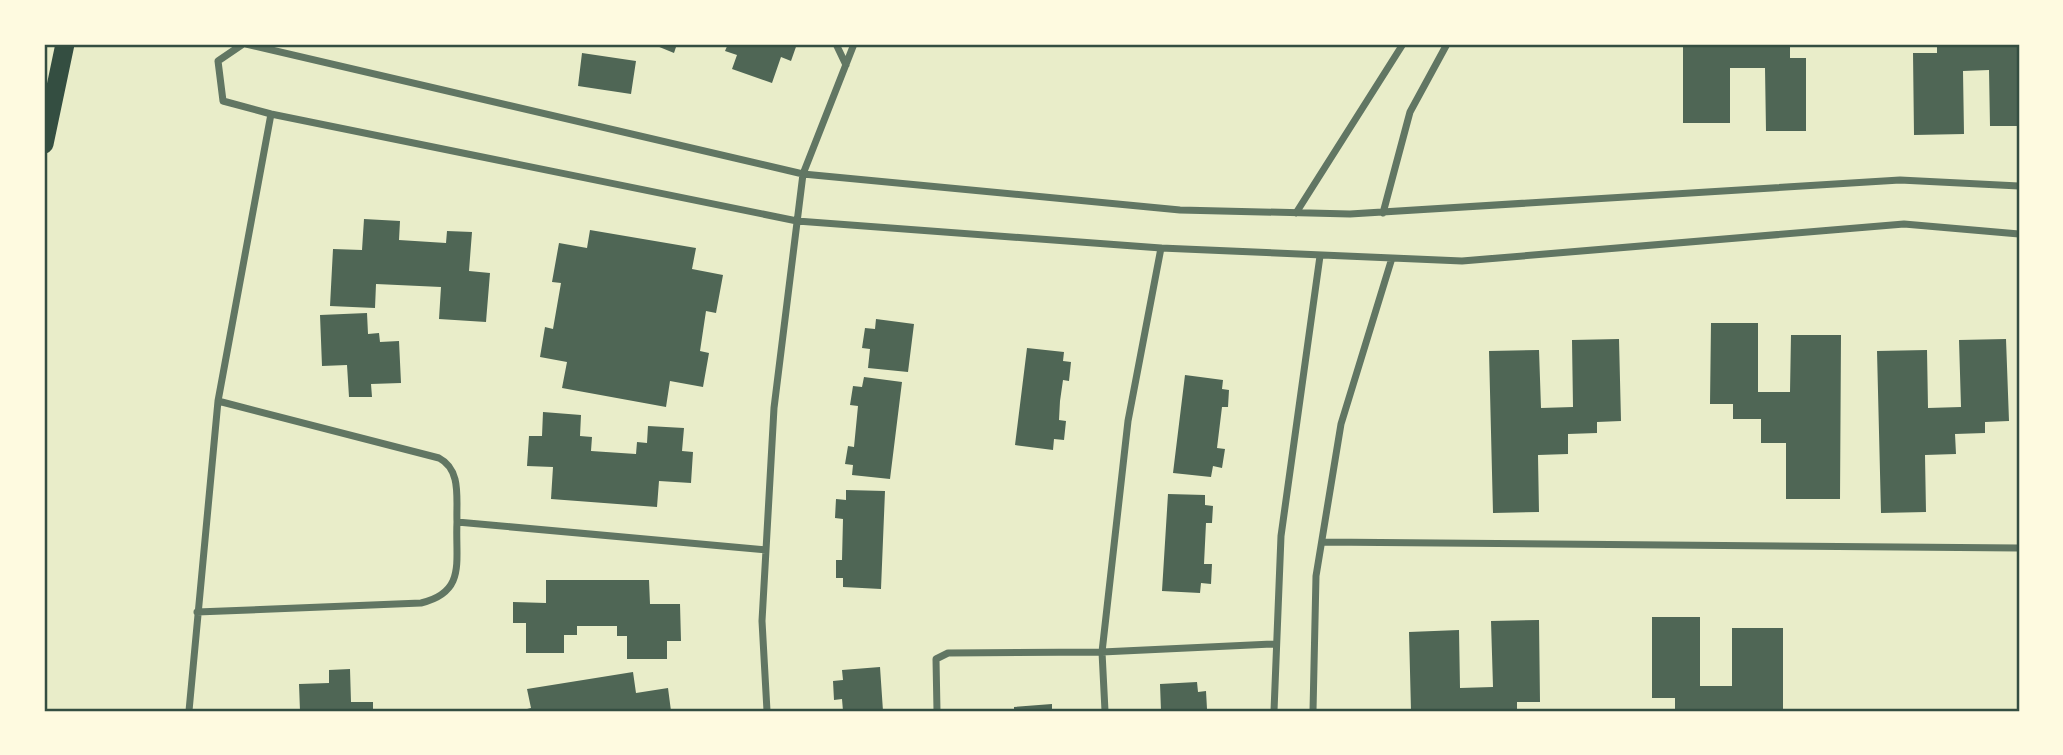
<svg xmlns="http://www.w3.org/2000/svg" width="2063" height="755" font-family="'Varela Round',sans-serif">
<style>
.building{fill:#4f6655}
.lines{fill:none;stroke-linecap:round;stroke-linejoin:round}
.minor{stroke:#617663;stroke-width:7}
.trunk{stroke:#344e41;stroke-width:19}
.neatline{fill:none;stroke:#344e41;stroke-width:2.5}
</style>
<rect width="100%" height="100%" fill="#e9edc9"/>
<path class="building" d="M652 44H677L674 53Z
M728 44H797L791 61 781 57 772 83 732 69 737 55 725 51Z
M1683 44H1790V58H1806V131H1766L1765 68H1730V123H1683Z
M1937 44H2019V126H1990L1989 70 1963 71 1964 134 1914 135 1913 53H1937Z
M582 53 636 61 631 94 578 86Z
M364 219 400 221 399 240 446 243 447 231 472 232 469 271 490 273 486 322 439 319 441 287 376 284 375 308 330 306 333 249 362 250Z
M590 230 696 248 692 269 723 275 716 313 706 311 700 351 709 353 703 387 670 381 666 407 562 388 567 362 540 357 545 327 553 329 561 283 552 282 559 243 587 248Z
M367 313 368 334 379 333 380 342 399 341 401 383 371 384 372 397H349L347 365 322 366 320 315Z
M876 319 914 324 908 372 868 368 870 349 862 348 865 328 875 329Z
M1711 323H1758V392H1790L1791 335H1841L1840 499H1786V443H1761V419H1733V404H1710Z
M1619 339 1621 421 1597 422V433L1568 434V454L1538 455 1539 512 1493 513 1489 351 1539 350 1541 408 1573 407 1572 340Z
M2006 339 2009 421 1985 422V433L1955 434 1956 454 1925 455 1926 512 1881 513 1877 351 1927 350 1928 408 1961 407 1959 340Z
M1027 348 1064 352 1063 361 1071 362 1069 381 1063 380 1060 401 1059 420 1066 421 1064 440 1054 439 1053 450 1015 445Z
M1185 375 1223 380 1222 389 1229 390 1228 407H1222L1217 448 1225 449 1222 468 1213 466 1211 477 1173 473Z
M864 377 902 382 890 479 852 475 853 465 845 464 848 446 854 447 858 406 850 405 853 386 862 387Z
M543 412 581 415 580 436 592 437 591 451 636 454 637 442 647 443 648 426 684 428 682 451 693 452 691 483 659 481 657 507 551 499 553 467 527 466 529 436H542Z
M846 490 885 491 881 589 843 587V578H836V560H842L843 519 835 518 836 499 846 500Z
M1168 494 1205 495V505L1213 506 1212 523H1206L1204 564H1212L1211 584 1201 583 1200 593 1162 591Z
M546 580H649L650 604H680L681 641H667V659H627V636H617V626H577V635H564V653H526V623H513V602L546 603Z
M1652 617H1700V686H1732V628H1783V711H1675V698H1652Z
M1539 620 1540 702H1517V711H1411L1409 632 1459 630 1460 688 1493 687 1491 621Z
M880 667 883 711H843L842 699 834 700 833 681 843 680 842 670Z
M350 669 351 702H373V711H300L299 684 329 683V670Z
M633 672 636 693 668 688 671 711H519L531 708 527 689Z
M1197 682 1198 692 1206 691 1207 709 1161 711 1160 684Z
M1052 704V711H1014V707Z"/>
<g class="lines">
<path class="minor" d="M243 44 218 61 223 101 271 114 797 221 1161 248 1462 261 1904 224 2019 234
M246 44 803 174 1180 210 1350 214 1900 180 2019 186
M836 44 846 65
M1296 213 1403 44
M1383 213 1410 112 1447 44
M218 401 439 458C462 470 456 499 457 522L766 550
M1322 542 2019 548
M197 612 421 603C467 592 455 561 457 522
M189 711 218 401 271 114
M767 711 762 621 774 408 803 174 854 44
M937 711 936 659 948 653 1102 652 1274 644
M1105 711 1102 652 1128 421 1161 248
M1274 711 1281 536 1320 256
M1313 711 1316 576 1341 424 1392 258"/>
<path class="trunk" d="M44 144 65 44"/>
</g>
<rect width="2063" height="755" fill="none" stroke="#fefae0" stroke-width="91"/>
<rect x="46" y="46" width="1972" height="664" class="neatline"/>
</svg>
